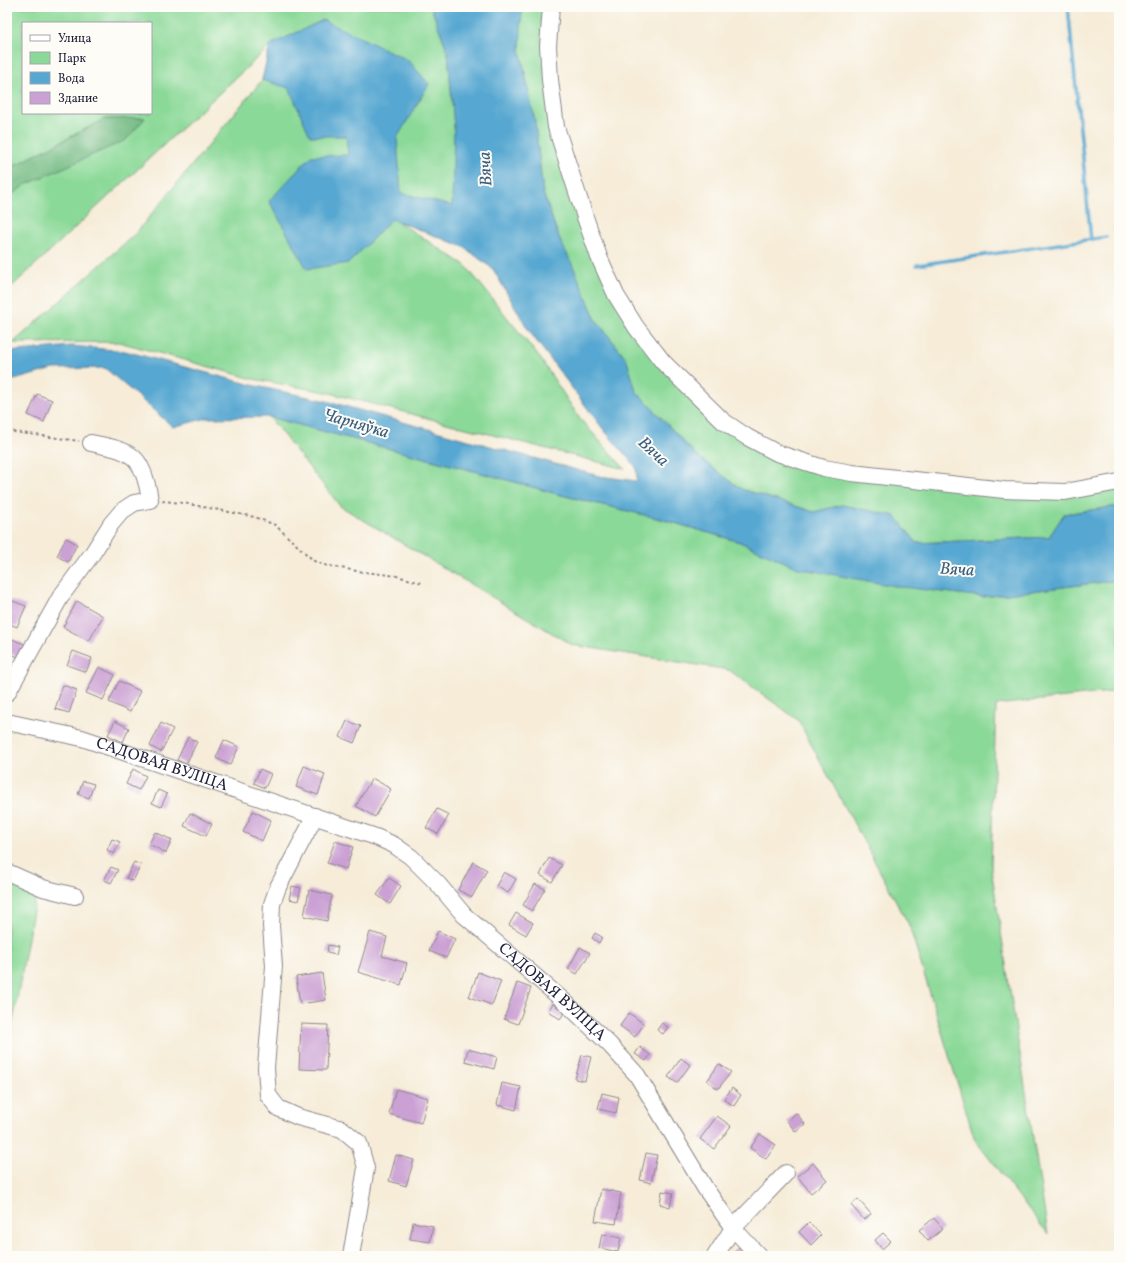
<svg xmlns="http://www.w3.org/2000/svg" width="1126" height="1263" font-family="Vollkorn,serif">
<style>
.green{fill:#8bd998;stroke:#567e6a;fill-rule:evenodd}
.forest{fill:#70b980;stroke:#496e5e}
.water{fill:#56a7d1;stroke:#3c6486}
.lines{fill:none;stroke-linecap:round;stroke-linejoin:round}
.stream{stroke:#56a7d1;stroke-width:3.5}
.building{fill:#cba0d4}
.minor-casing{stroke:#8c878a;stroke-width:18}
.path{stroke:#8c878a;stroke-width:2;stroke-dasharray:3 3;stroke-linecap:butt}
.minor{stroke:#fff;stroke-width:16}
.labels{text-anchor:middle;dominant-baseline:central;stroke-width:4;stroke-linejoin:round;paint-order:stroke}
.street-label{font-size:16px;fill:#22223b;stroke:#fdfcf7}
.water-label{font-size:17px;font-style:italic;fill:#395e7e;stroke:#fdfcf7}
</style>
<rect width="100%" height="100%" fill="#fdfcf7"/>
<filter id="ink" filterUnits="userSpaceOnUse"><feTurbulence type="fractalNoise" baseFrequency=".025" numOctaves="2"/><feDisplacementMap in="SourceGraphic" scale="8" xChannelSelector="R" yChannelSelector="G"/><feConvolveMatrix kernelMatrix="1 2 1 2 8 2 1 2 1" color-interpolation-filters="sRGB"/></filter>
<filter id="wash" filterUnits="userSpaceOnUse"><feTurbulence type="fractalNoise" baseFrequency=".012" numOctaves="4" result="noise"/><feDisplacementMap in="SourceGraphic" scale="16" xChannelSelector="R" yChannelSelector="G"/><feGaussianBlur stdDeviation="0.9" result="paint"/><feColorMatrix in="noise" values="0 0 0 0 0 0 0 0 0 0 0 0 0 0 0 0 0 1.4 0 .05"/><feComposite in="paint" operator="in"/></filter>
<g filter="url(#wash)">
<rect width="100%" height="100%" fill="#f6ecd8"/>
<path class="green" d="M7 7H431L448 52 454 127 493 269 464 247 395 220 465 265 540 358 580 419 625 469 326 392 253 379 119 342 13 343 136 233 262 80 270 46 7 291V198L25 185 63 167 145 118 105 119 10 168H7ZM23 23H151V113H23Z
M522 7H551L556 127 616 295 723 421 824 468 1065 492 1119 482V506L1064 514 1049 537 917 543 895 516 842 505 814 512 741 489 697 456 636 391 626 358 596 320 560 241 543 193 535 122 520 49Z
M269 417 504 479 557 494 661 519 740 542 798 568 983 597 1119 580V691L996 705 991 868 1048 1234 975 1140 909 925 798 720 729 670 572 645 340 506Z
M7 882 36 894 7 1055Z"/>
<path class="forest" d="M145 118 126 140 25 185 7 198V168H10L105 119Z"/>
<path class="water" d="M431 7H522L520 49 535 122 543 193 560 240 573 266 596 320 626 358 636 391 697 456 741 489 814 512 842 505 895 516 917 543 1049 537 1064 514 1119 506V580L983 597 894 586 798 568 740 542 661 519 557 494 504 479 269 417 207 418 173 427 105 368 53 369 7 382V352L72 346 125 351 256 386 323 400 599 476 637 481 636 467 603 429 529 331 493 269 464 247 392 219 349 263 307 269 269 201 311 156 348 155 346 136H310L289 88 262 80 270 45 323 20 408 60 429 84 397 138 401 193 452 206 454 127 448 52Z"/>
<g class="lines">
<path class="stream" d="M1068 7 1091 240
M917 265 1106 237"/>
</g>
<g id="blocks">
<path class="building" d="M37 394 52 400 44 422 28 415Z
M66 538 77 544 68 562 57 556Z
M10 600 26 606 17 627 7 623V607Z
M77 601 103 616 89 641 63 627Z
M10 638 24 644 18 657 7 652V643Z
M73 651 92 658 86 672 67 665Z
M99 667 115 675 103 700 86 693Z
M119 681 140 691 130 712 109 702Z
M63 685 77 690 69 713 55 709Z
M115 721 129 728 123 742 108 735Z
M347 721 361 726 354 743 340 737Z
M161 723 173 729 161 752 150 746Z
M188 737 197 742 186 764 177 760Z
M224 740 239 747 230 765 216 758Z
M304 766 325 774 318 795 296 787Z
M133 769 146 776 139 790 126 784Z
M260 769 271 774 265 788 254 783Z
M372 778 391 789 375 817 356 806Z
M83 781 94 784 89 798 78 794Z
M158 790 167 794 161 807 152 803Z
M437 809 449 815 438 834 426 828Z
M253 811 271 820 262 841 243 832Z
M190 813 212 824 206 836 184 826Z
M155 832 172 840 166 853 149 844Z
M112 839 120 842 114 854 107 850Z
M335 841 353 847 346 869 327 863Z
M549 858 562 865 552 882 540 875Z
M134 862 141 865 133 881 126 878Z
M473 862 487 870 472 897 458 890Z
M111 867 118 870 111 883 104 880Z
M504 872 516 879 508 893 496 886Z
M389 878 401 886 390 904 377 895Z
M535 884 545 889 532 911 523 905Z
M292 886 301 888 298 901 289 899Z
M309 890 332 895 327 921 304 916Z
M516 913 533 923 526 935 509 925Z
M438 931 455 939 446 958 429 951Z
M370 932 387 937 382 956 407 963 401 985 358 972Z
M595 933 602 937 599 943 592 938Z
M328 945 338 947 336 955 327 953Z
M580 947 590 953 577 974 568 969Z
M478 972 501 981 492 1005 469 997Z
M322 973 326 1000 300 1004 296 977Z
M517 983 531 988 518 1024 504 1019Z
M553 1004 565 1012 560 1019 548 1011Z
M629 1013 644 1024 635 1037 620 1026Z
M662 1023 668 1027 663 1034 657 1030Z
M301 1024 328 1025 326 1070 299 1069Z
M640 1047 650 1055 646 1061 635 1054Z
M468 1049 497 1057 494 1069 465 1061Z
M582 1055 591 1057 585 1081 575 1079Z
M681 1058 690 1065 677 1083 668 1077Z
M719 1064 731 1072 718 1089 707 1081Z
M502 1083 521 1087 516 1110 497 1105Z
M732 1088 741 1095 734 1106 724 1099Z
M396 1089 428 1098 421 1123 389 1114Z
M602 1093 619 1097 616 1113 598 1109Z
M796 1113 805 1124 796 1132 787 1121Z
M717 1116 731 1126 714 1149 700 1139Z
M760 1134 776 1145 766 1159 750 1148Z
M646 1153 657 1155 651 1183 640 1180Z
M396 1155 414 1160 406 1186 389 1181Z
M813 1163 827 1180 811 1193 797 1176Z
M601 1189 621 1193 616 1224 595 1221Z
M662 1191 673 1193 670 1207 660 1204Z
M858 1199 871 1214 864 1220 851 1205Z
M934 1218 943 1229 928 1241 919 1230Z
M413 1222 433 1226 430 1242 410 1239Z
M809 1222 821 1235 811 1245 799 1232Z
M883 1233 891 1241 882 1249 875 1240Z
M602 1234 621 1238 618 1252 599 1248Z
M739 1247 749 1256H732Z"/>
</g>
</g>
<g filter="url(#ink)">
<use href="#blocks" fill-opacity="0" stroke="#8c878a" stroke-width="1"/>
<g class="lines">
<g class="minor-casing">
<g id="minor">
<path d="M551 7 548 46 550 80 556 127 585 217 599 257 616 295 636 327 663 362 723 421 747 437 777 453 824 468 852 473 1004 490 1065 492 1119 482"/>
<path d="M7 693 61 596 92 554 111 524 122 511 134 503 150 500C148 487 144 466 133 457 121 448 105 446 91 443"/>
<path id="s1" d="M7 722 82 738 376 837 394 845 411 857 438 884 464 915 565 1002 609 1044 637 1075 705 1188 733 1228 759 1256"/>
<path d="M315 816 278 887 272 904 271 926 274 966 266 1068 268 1095 278 1108 298 1117 342 1129 359 1143 366 1168 351 1256"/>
<path d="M7 872 43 888 75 896"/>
<path d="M715 1256 733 1228 786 1173"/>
</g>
</g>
<path class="path" d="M7 12 11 7
M7 431 79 441
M162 501 183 503 255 517 275 525 314 561 324 565 357 571 397 576 422 583"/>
<use href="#minor" class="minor"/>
</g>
</g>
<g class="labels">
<g class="street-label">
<text stroke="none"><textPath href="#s1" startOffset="161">САДОВАЯ ВУЛІЦА</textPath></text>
<text stroke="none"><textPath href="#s1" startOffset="623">САДОВАЯ ВУЛІЦА</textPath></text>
</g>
<g class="water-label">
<text transform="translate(486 169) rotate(-93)">Вяча</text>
<text transform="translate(356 424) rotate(16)">Чарняўка</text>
<text transform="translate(653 452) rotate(43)">Вяча</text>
<text transform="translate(957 570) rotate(3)">Вяча</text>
</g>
</g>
<rect width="1126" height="1263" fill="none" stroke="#fdfcf7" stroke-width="24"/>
<rect x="22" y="22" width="130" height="92" fill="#fdfcf7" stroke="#a5a5ac"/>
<rect x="30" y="35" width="20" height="6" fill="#ffffff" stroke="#a5a5ac"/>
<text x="58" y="42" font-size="12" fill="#22223b">Улица</text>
<rect x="30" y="52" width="20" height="12" fill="#8bd998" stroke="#a5a5ac"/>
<text x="58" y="62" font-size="12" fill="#22223b">Парк</text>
<rect x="30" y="72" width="20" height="12" fill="#56a7d1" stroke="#a5a5ac"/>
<text x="58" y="82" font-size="12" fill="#22223b">Вода</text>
<rect x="30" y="92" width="20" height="12" fill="#cba0d4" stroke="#a5a5ac"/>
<text x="58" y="102" font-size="12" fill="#22223b">Здание</text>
</svg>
